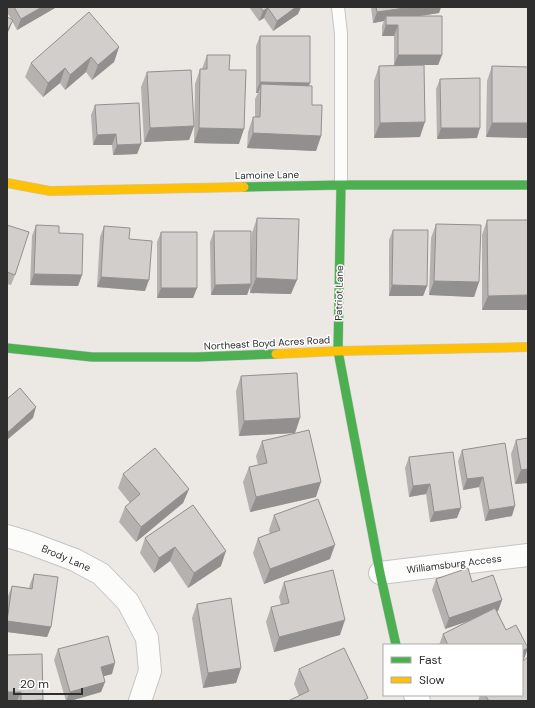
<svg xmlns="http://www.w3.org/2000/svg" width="535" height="708" font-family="'DM Sans',sans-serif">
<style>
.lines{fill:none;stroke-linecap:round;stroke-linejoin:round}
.lane-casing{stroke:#c5c4c5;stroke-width:14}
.street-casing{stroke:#c5c4c5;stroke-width:24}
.fast-casing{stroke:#c5c4c5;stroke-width:10}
.slow-casing{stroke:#c5c4c5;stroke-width:10}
.lane{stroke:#fcfcfb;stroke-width:12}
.street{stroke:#fcfcfb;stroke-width:22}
.fast{stroke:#4caf50;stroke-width:9}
.slow{stroke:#ffc107;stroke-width:9}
.wall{fill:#b4b1af}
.shaded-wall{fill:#92908e}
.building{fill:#d1cecb;stroke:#92908e}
.labels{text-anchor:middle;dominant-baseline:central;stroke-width:3;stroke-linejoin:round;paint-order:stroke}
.street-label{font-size:10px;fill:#2e2e2e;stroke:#fff}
</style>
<rect width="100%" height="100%" fill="#ece8e4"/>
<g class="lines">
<g class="lane-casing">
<path id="lane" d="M338 7 341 34V185"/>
</g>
<g class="street-casing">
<path id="street" d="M7 536 27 542 75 560 101 574 128 602 147 638 150 671 140 701
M380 573 528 555
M415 695 419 701"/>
</g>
<g class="fast-casing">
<path id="fast" d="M341 185 338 351 380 573 396 645
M244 187 341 185H528
M7 348 92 357H197L276 354"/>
</g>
<g class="slow-casing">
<path id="slow" d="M7 183 50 191 244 187
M276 354 338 351 528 347"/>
</g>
<use href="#lane" class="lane"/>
<use href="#street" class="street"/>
<use href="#fast" class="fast"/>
<use href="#slow" class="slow"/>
</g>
<path class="wall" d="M7 7H56L55 8 17 30 12 21 9 30 11 19 7 12Z
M249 7H301L298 14 273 31 264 18 259 21Z
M371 7H441L439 13 420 16 442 55 438 65H424L420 137 374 138V81L379 66 394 65V36H382V26L384 21 373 23Z
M260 36 309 86 312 105 321 136 316 151 247 148 248 132 253 117H255V99L258 93H256V46Z
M119 47 114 62 92 80 86 72 65 90 60 83 43 97 25 77 31 63Z
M207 55 229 70 239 144 194 143 195 84 200 69H202Z
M492 66 528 67V138L486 137 487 81Z
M147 72 194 126 189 140 144 142 141 87Z
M440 79 477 138 437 139 436 89Z
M95 105 141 144 137 154 113 155 112 145H93L91 115Z
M257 218 291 294 250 293V287L247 295H211L210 242 214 231 251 263 252 233Z
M487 220 528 310H482V235Z
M436 224 479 282 474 297 429 295 431 238Z
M7 225 15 275 11 285 7 284Z
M36 225 59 233 82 275 78 286 30 285 32 236Z
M104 226 129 239 145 291 97 287 100 237Z
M393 230 427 286 423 296H389V240Z
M161 232 197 288 193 298H157V242Z
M241 376 300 418 295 433 239 436 236 391Z
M528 438V483L515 484 511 454 516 440Z
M262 441 316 497 250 512 243 482 249 467 258 465 256 456Z
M505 443 512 516 485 521 479 487 463 490 458 461 462 450Z
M409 457 457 518 430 522 426 494 409 497 405 468Z
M123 474 189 489 183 503 136 542 119 522 125 507 130 503 118 488Z
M193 505 221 566 188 588 170 561 154 573 140 553 145 538Z
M274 515 330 559 264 584 253 553 258 538 270 534 269 530Z
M34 574 51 627 47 637 7 632V607L8 596 12 586 29 588 30 584Z
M436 579 472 582 502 600 498 611H497L506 630 528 647 523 661 528 701H478L480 695H522V645H439L443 634 470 620 445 629 432 590Z
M284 582 340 635 274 652 266 622 271 607 281 605 279 597Z
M197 604 241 668 236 683 203 688 192 618Z
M58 649 112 674 103 676 105 682 101 692 70 701H66L54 660Z
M7 655 42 701H7Z
M299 669 367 701H288L299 696 294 684Z"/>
<path class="shaded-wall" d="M42 7H56L55 8 17 30 21 19Z
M296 7H301L298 14 273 31 277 21Z
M412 7H441L439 13 386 21V16L384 21 373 23 377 12Z
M268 8 264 18 259 21 263 11Z
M13 20 9 30 7 34V31Z
M386 25H398L394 36H382Z
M119 47 114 62 92 80 98 65Z
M398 55H442L438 65H394Z
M91 57 86 72 65 90 70 75Z
M65 68 60 83 43 97 48 83Z
M260 82 310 83 306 93 261 84 258 93H256Z
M425 122 420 137 374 138 380 123Z
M492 123H528V138L486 137Z
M194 126 189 140 144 142 150 128Z
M199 128 244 129 239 144 194 143Z
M441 128H480L477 138 437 139Z
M253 133 321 136 316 151 247 148Z
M116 134 112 145H93L97 135Z
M141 144 137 154 113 155 117 145Z
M34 274 82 275 78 286 30 285Z
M101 277 149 280 145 291 97 287Z
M256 278 297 280 291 294 250 293Z
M434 281 479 282 474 297 429 295Z
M251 284 247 295H211L215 285Z
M392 285 427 286 423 296H389Z
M161 288H197L193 298H157Z
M528 295V310H482L488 296Z
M36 407 33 418 7 440V433Z
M300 418 295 433 239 436 244 421Z
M528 469V483L515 484 521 470Z
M483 477 479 487 463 490 467 479Z
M321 482 316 497 250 512 256 497Z
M430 484 426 494 409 497 413 486Z
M189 489 183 503 136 542 141 527Z
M515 506 512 516 485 521 489 510Z
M461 508 457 518 430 522 434 512Z
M335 545 330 559 264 584 270 569Z
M175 547 170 561 154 573 159 558Z
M226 551 221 566 188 588 194 573Z
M502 600 498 611 445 629 449 618Z
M345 620 340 635 274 652 279 637Z
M7 621 51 627 47 637 7 632Z
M528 648 523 662 522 663V651Z
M115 663 112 674 97 678 101 667Z
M241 668 236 683 203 688 208 673Z
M105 682 101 692 70 701H66L70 692Z
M7 692H21L17 701H7Z"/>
<path class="building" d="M14 7H42L21 19Z
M260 7H296L277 21 268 8 263 11Z
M376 7H412L377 12Z
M89 12 119 47 98 65 91 57 70 75 65 68 48 83 31 63Z
M386 16H442V55H398V25H386Z
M7 17 13 20 7 31Z
M260 36H310V83L260 82Z
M207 55H230L229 70H246L244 129 199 128 200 69H207Z
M424 65 425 122 380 123 379 66Z
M492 66 528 67V123H492Z
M191 70 194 126 150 128 147 72Z
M480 78V128H441L440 79Z
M261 84 312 86V105H322L321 136 253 133V117H260Z
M139 103 141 144 117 145 116 134 97 135 95 105Z
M257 218 299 219 297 280 256 278Z
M487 220H528V295L488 296Z
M436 224 481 225 479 282 434 281Z
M7 225 29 232 15 275 7 272Z
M36 225 59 226V233L83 234 82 275 34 274Z
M104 226 130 228 129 239 152 241 149 280 101 277Z
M393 230H428L427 286 392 285Z
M214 231H251V284L215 285Z
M161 232H197V288H161Z
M297 373 300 418 244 421 241 376Z
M20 388 36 407 7 433V399Z
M309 430 321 482 256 497 249 467 267 463 262 441Z
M528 438V469L521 470 516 440Z
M505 443 515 506 489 510 483 477 467 479 462 450Z
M155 448 189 489 141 527 125 507 140 494 123 474Z
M453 452 461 508 434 512 430 484 413 486 409 457Z
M318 499 335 545 270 569 258 538 280 530 274 515Z
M193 505 226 551 194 573 175 547 159 558 145 538Z
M468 568 472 582 493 575 502 600 449 618 436 579Z
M333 570 345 620 279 637 271 607 289 603 284 582Z
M34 574 58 577 51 627 7 621 12 586 32 589Z
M231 598 241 668 208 673 197 604Z
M495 608 506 630 516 625 528 648 522 651V645H448L443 634Z
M108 636 115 663 101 667 105 682 70 692 58 649Z
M344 648 368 698 362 701H288L309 691 299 669Z
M42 654 43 700 21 701V692H7V655Z
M528 657V701H489L485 695H522V662Z"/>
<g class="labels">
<g class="street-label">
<text transform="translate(267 175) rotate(-1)">Lamoine Lane</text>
<text transform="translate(339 293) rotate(-89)">Patriot Lane</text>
<text transform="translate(267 343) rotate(-3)">Northeast Boyd Acres Road</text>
<text transform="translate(66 558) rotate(23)">Brody Lane</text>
<text transform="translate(454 564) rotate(-7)">Williamsburg Access</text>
</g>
</g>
<rect width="535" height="708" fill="none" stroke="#2e2e2e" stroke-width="16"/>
<rect x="383" y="644" width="140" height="52" fill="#ffffff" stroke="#ababab"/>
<rect x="391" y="657" width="20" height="6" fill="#4caf50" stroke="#ababab"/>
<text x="419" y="664" font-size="12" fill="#2e2e2e">Fast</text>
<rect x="391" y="677" width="20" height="6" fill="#ffc107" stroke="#ababab"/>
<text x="419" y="684" font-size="12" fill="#2e2e2e">Slow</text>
<path d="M14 688v6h68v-6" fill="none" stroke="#2e2e2e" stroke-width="2"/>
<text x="20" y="688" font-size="12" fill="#2e2e2e" stroke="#ffffff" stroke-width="3" paint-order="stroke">20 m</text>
</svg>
